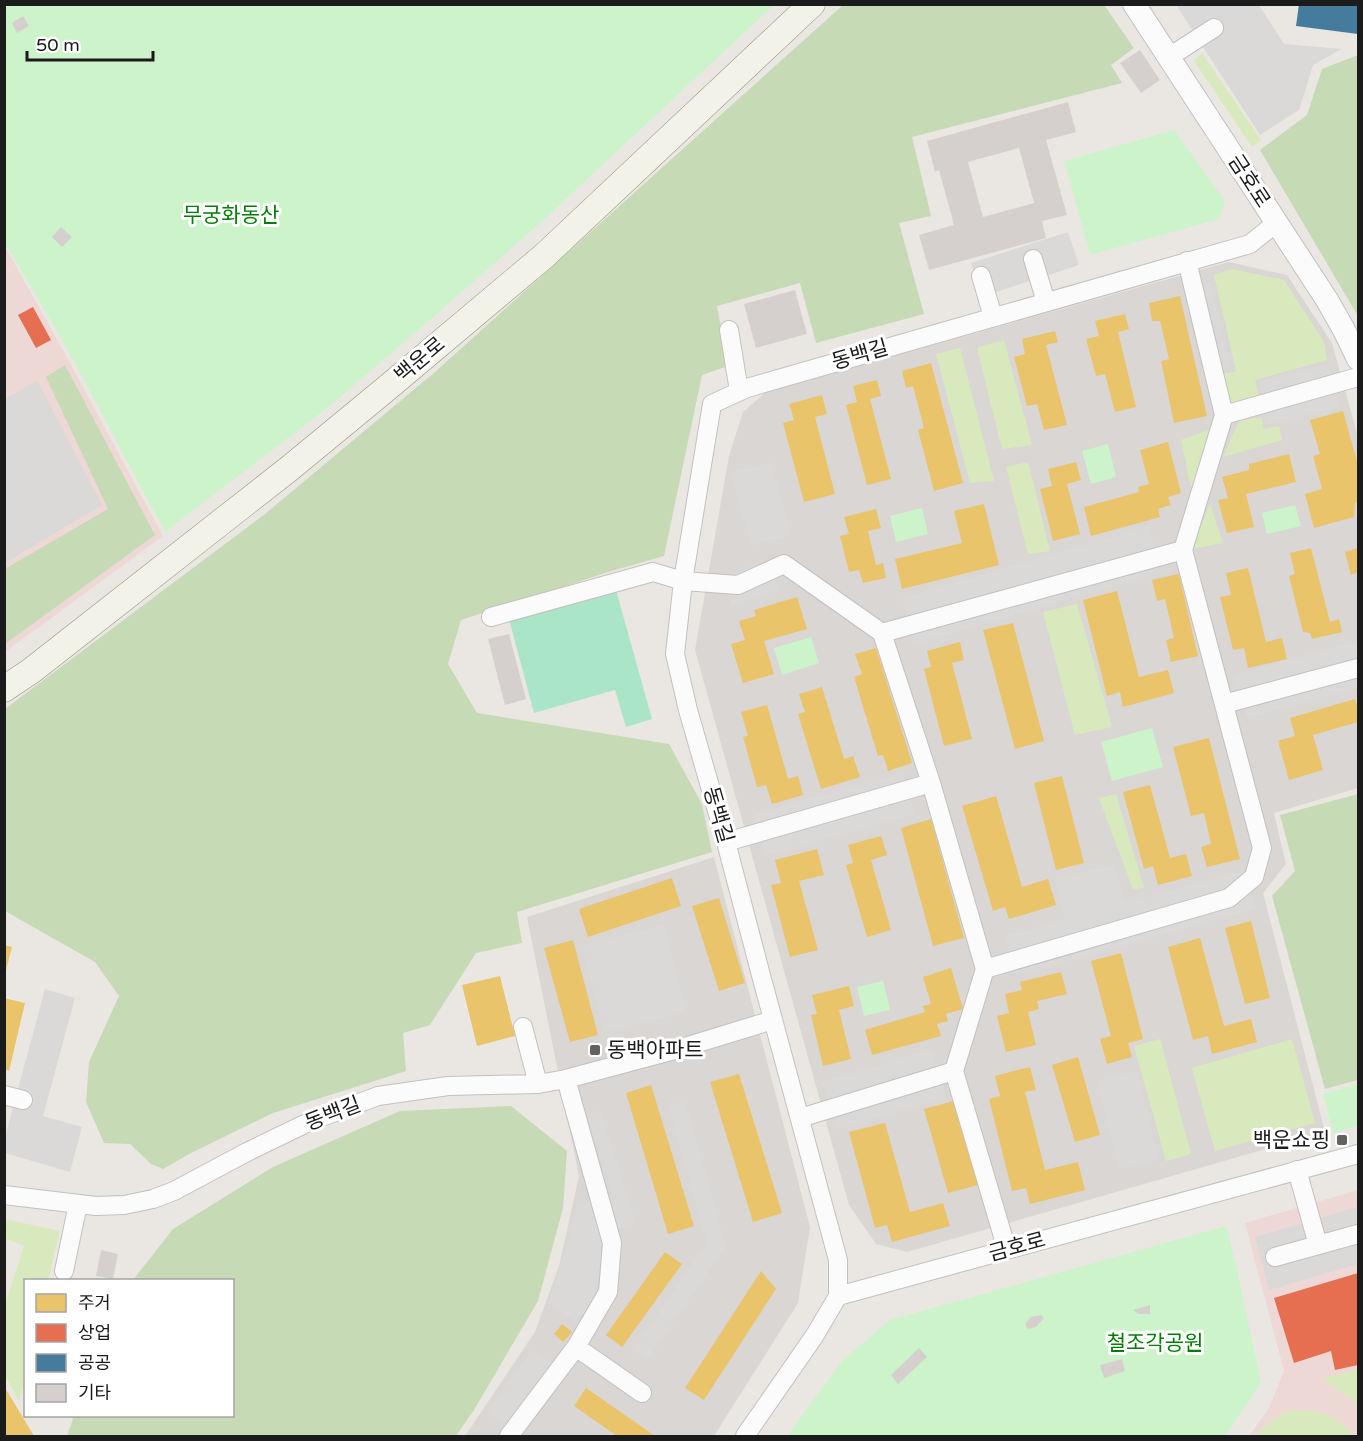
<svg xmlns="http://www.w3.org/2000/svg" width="1363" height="1441" font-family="'Varela Round','Noto Sans KR',sans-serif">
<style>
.residential{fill:#d9d6d4}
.commercial{fill:#edd8d6}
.grass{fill:#d8eabd}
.forest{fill:#c5dab5}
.park{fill:#cdf3ca}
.pitch{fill:#aae5c8}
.parking{fill:#dad9d7}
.homes{fill:#e9c46a}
.shops{fill:#e76f51}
.public{fill:#457b9d}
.building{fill:#d5d0cd;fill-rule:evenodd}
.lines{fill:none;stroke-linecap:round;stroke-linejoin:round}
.minor-casing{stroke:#c2c1bf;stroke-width:20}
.tertiary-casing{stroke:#c2c1bf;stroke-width:24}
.secondary-casing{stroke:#93937a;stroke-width:27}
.minor{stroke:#fcfbfb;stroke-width:18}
.tertiary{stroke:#fcfbfb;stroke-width:22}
.secondary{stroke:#f2f2e8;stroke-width:26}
.poi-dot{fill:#636261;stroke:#fff;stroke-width:2}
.labels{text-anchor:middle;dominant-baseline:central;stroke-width:6;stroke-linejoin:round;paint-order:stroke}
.street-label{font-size:21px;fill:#1b1b1b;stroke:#fff}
.park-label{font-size:21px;fill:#037e05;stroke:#fff}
.poi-label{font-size:21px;fill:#1b1b1b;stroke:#fff;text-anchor:start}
</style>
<rect width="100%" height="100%" fill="#eae7e2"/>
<path class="residential" d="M1229 262 1287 275 1332 343 1358 437V788L1274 813 1286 864 1263 893 1325 1132 907 1252 876 1244 849 1205 695 650 729 456 743 412 766 392Z
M714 857 810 1227 798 1303 714 1436H465L535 1332 559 1266 579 1176 527 917Z"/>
<path class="commercial" d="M7 250 69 361 163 536 5 652 4 251Z
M1358 1190V1436H1249L1269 1408 1284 1371 1245 1223Z"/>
<path class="grass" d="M1202 53 1261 140 1252 147 1194 61Z
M1232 269 1284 280 1324 342 1327 360 1255 380 1259 397 1226 406 1218 375 1236 371 1214 275Z
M1004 340 1032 445 1002 449 977 348Z
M960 348 994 481 970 483 936 354Z
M1261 417 1264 429 1279 426 1282 440 1223 457 1239 421Z
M1213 428 1191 488 1181 440Z
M1028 462 1050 551 1028 554 1006 467Z
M1210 504 1223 543 1192 549Z
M1077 604 1112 727 1075 735 1043 612Z
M1116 794 1144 888 1133 889 1099 798Z
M1160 1039 1191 1154 1166 1161 1134 1046Z
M1292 1039 1315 1123 1215 1151 1192 1068Z
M5 1219 60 1231 48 1280H26V1375L19 1401 5 1376 4 1307 24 1246 5 1239Z
M1358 1369V1404L1322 1379Z
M1290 1410C1307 1410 1326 1412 1340 1422 1345 1425 1349 1432 1353 1436H1254L1270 1422Z"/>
<path class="forest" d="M843 5H1104L1134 48 1111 65 1122 83 912 137 931 216 899 223 924 314 816 343 800 283 717 306 728 366 702 375 664 556 608 572 461 620 448 664 477 713 669 744 702 804 712 852 517 912 522 943 476 953 430 1025 403 1033 406 1071 273 1113 191 1153 163 1169 151 1164 130 1144 104 1143 86 1102 89 1062 119 996 95 962 5 911V709L265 514 435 372Z
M1358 55V316L1260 150 1307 115 1322 69Z
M65 365 155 535 5 644V569L108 509 46 377Z
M1358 794V1080L1325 1089 1272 896 1295 871 1280 815Z
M511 1106 567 1151 563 1208 538 1301 474 1410 456 1436H67L73 1419 71 1416H232V1280H133L173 1229 273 1167 400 1111Z"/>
<path class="park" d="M5 5H774L539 224 431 319 331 405 165 532 65 345 8 248 5 249Z
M1174 130 1225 201 1219 219 1090 255 1064 161Z
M1108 444 1116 477 1091 484 1082 451Z
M1295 505 1301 526 1267 534 1262 513Z
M922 508 928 534 896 542 890 516Z
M811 637 819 663 782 675 774 648Z
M1152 728 1163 767 1112 781 1101 742Z
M883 981 890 1010 864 1016 857 987Z
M1358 1084V1126L1333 1133 1323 1094Z
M1226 1226 1236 1265 1261 1383 1225 1436H789L795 1425 843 1360 890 1320Z"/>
<path class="pitch" d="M616 590 652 719 626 727 615 690 534 713 509 619Z"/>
<path class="parking" d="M1176 5H1259L1284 44 1342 49 1313 65 1299 110 1260 135Z
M1068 232 1079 265 981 297 971 263Z
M1210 282 1231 369 1207 375 1186 288Z
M1329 364 1340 407 1269 425 1259 381Z
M37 380 102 505 5 563V399Z
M771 462 791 535 751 546 731 472Z
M1149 526 1162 573 915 644 902 598Z
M770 561 779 591 731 605 722 575Z
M1358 641V688L1246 718 1234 675Z
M903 773 915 814 765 856 754 814Z
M1114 864 1125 903 1245 870 1256 909 1016 975 1005 936 1065 919 1055 880Z
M664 925 686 1012 604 1033 582 946Z
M45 989 75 998 43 1116 82 1127 70 1172 5 1153V1137Z
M932 1049 946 1097 837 1130 822 1082Z
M1137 1071 1159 1159 1119 1169 1097 1081Z
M685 1101 726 1246 647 1360 633 1350 707 1243 668 1105Z
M600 1110 636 1223 603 1234 601 1290 575 1322 549 1302 578 1207 612 1195 586 1114Z
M1358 1207V1264L1269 1290 1255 1237Z
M532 1349 551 1363 506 1426 487 1412Z"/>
<path class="homes" d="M1180 296 1207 416 1174 423 1161 361 1169 359 1160 321H1152L1149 303Z
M1125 314 1129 329 1118 332 1136 407 1115 412 1105 374 1096 376 1086 339 1099 336 1095 321Z
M1055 331 1058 342 1046 345 1067 425 1044 430 1037 404 1027 406 1014 357 1025 354 1022 339Z
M931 363 963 483 934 491 918 430 924 428 913 386 906 388 902 371Z
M877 380 881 396 870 399 891 479 867 485 846 405 857 402 853 386Z
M822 395 827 414 815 417 835 494 804 502 783 423 794 420 789 404Z
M1343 411 1358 465V502L1355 503 1354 517 1314 528 1305 494 1322 489 1313 456 1320 454 1310 420Z
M1168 442 1181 493 1168 497 1171 505 1158 509 1160 517 1091 536 1084 507 1139 492 1138 487 1149 484 1140 450Z
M1289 454 1296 482 1246 494 1254 527 1227 533 1218 500 1228 498 1222 477 1249 470V464Z
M1076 462 1081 480 1067 484 1080 534 1053 541 1040 489 1052 486 1048 469Z
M984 504 999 565 902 589 895 559 962 543 954 511Z
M876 509 881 528 868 531 876 565 883 563 886 578 863 583 859 570 849 572 840 536 849 534 844 517Z
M1311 548 1330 622 1339 619 1342 632 1312 639 1310 633 1303 632 1289 576 1295 574 1290 553Z
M1358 548V572L1351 575 1345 552Z
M1248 568 1266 642 1282 638 1287 659 1248 668 1244 648 1233 650 1220 597 1231 595 1226 573Z
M1179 574 1198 656 1171 662 1166 640 1174 638 1165 599 1157 601 1152 580Z
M1117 591 1139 677 1168 670 1174 693 1123 707 1120 692 1107 696 1083 600Z
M797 597 807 629 764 641 774 674 743 683 731 644 745 640 739 621 756 616 754 610Z
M1013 623 1044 741 1015 749 983 630Z
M960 642 964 660 952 663 972 739 944 746 924 669 931 667 927 651Z
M876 648 912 763 888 771 883 755 878 756 854 677 862 674 855 654Z
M822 687 844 759 853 756 860 777 821 789 798 714 805 712 799 694Z
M1355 699 1358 709V722L1313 735 1323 770 1289 780 1278 741 1295 736 1290 718Z
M767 705 788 779 798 776 803 795 772 804 766 785 757 787 743 737 748 736 741 712Z
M1209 738 1240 859 1207 867 1201 847 1211 844 1204 813 1191 816 1173 747Z
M1062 776 1084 863 1056 870 1034 783Z
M1150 785 1170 858 1186 854 1192 876 1158 885 1153 866 1144 869 1123 792Z
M996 796 1022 887 1048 879 1056 905 1009 919 1005 907 993 911 962 806Z
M931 819 964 938 933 946 901 828Z
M881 836 887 855 871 860 891 930 867 937 846 865 853 863 848 845Z
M817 849 824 875 799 881 818 950 790 957 771 885 781 883 775 860Z
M672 878 681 906 588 937 579 909Z
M719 898 745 983 719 991 692 906Z
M1251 921 1270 998 1245 1004 1225 928Z
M1200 938 1224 1026 1251 1019 1257 1042 1212 1054 1208 1036 1193 1040 1168 947Z
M573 940 598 1035 570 1042 544 948Z
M4 945 12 947 5 974H4Z
M1121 953 1143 1039 1128 1043 1132 1057 1107 1064 1100 1039 1111 1036 1091 961Z
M951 968 963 1009 946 1014 948 1021 937 1024 941 1036 872 1055 865 1030 925 1012 923 1006 931 1004 923 977Z
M1061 972 1067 994 1037 1001 1039 1009 1028 1012 1036 1045 1006 1052 997 1016 1009 1013 1005 994 1022 990 1020 982Z
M500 976 515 1036 477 1046 462 985Z
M849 986 854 1006 839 1010 851 1059 823 1066 811 1015 817 1014 812 995Z
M4 998 25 1003 9 1071 4 1069Z
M1078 1057 1100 1135 1075 1142 1052 1065Z
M1030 1067 1036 1090 1025 1092 1045 1170 1078 1162 1085 1190 1030 1204 1026 1188 1012 1191 989 1099 1000 1096 995 1076Z
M739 1074 782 1213 753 1222 710 1082Z
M651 1085 694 1226 668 1234 626 1093Z
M954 1101 978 1185 948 1193 924 1109Z
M885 1123 910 1212 943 1203 950 1226 892 1242 887 1225 875 1228 849 1132Z
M665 1252 682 1264 622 1347 606 1335Z
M761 1271 776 1289 704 1400 685 1388Z
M562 1324 572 1332 563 1342 554 1334Z
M4 1386 34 1436H4Z
M586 1388 655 1436H617L574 1406Z"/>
<path class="shops" d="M33 307 51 340 36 348 18 315Z
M1358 1273V1365L1335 1370 1331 1351 1294 1363 1274 1298Z"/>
<path class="public" d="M1299 4H1358V34L1296 26Z"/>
<path class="building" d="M23 16 29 26 17 33 12 23Z
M1140 50 1160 80 1141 93 1120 63Z
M1068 102 1076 132 1046 140 1067 215 1042 221 1046 238 929 270 919 235 954 225 939 170 935 172 927 141ZM1019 148 1034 203 983 217 968 162Z
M61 227 72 237 62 247 52 237Z
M795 290 807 334 756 348 744 304Z
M509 634 526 699 505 705 488 639Z
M101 1250 118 1254 113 1279 96 1276Z
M1150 1305V1314H1139L1133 1310Z
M1041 1315 1044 1318 1036 1327 1028 1329 1025 1324 1031 1317Z
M919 1348 927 1357 898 1384 891 1375Z
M1122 1359 1125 1371 1104 1378 1100 1365Z"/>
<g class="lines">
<g class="minor-casing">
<path id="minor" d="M1169 57 1214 28
M1033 259 1046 302
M981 276 993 317
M729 330 739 391
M1224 415 1358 377
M491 617 653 572 683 581 738 585 784 564 882 633 931 783 985 969 954 1071 800 1118
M882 633 1183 550 1224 415 1187 261
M1224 704 1358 668
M726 842 931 783
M985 969 1229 898 1254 877 1262 848 1183 550
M523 1027 538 1084
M954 1071 1007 1250
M566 1079 612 1243 608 1292 576 1347 642 1393
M4 1095 23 1100
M1297 1170 1318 1245
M4 1195 96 1206 124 1205 153 1199 174 1191 247 1152 311 1121 378 1096 448 1086 538 1084 566 1079 678 1049 773 1020
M1275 1257 1358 1234
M64 1271 78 1204
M838 1296V1260L762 979 726 842 688 710 675 654 683 581 712 404 747 388 1250 244 1276 223
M509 1436 576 1347
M745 1436 815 1335 838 1296 1358 1154"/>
</g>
<g class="tertiary-casing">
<path id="tertiary" d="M1134 4 1327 300 1344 330 1358 359"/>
</g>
<g class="secondary-casing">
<path id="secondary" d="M4 689 31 671 290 468 387 388 544 256 812 4"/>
</g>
<use href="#minor" class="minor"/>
<use href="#tertiary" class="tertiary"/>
<use href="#secondary" class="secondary"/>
</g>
<g class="poi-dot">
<rect x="589" y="1044" width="12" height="12" rx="3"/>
<rect x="1336" y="1134" width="12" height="12" rx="3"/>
</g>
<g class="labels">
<g class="street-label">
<text transform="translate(1249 181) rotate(57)">금호로</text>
<text transform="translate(860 355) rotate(-16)">동백길</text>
<text transform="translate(420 360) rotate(-40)">백운로</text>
<text transform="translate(718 815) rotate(74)">동백길</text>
<text transform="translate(333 1114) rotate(-21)">동백길</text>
<text transform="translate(1017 1247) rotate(-15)">금호로</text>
</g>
<g class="park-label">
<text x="231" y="215">무궁화동산</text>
<text x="1155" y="1343">철조각공원</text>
</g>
<g class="poi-label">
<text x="607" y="1050">동백아파트</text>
<text x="1330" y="1140" text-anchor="end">백운쇼핑</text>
</g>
</g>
<rect width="1363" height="1441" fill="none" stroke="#1b1b1b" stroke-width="12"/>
<rect x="24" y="1279" width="210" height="138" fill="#ffffff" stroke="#a4a4a4" stroke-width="1.5"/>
<rect x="36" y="1294" width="30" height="18" fill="#e9c46a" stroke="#a4a4a4" stroke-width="1.5"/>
<text x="78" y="1309" font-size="18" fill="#1b1b1b">주거</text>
<rect x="36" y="1324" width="30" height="18" fill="#e76f51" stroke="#a4a4a4" stroke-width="1.5"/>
<text x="78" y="1339" font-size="18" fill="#1b1b1b">상업</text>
<rect x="36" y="1354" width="30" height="18" fill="#457b9d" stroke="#a4a4a4" stroke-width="1.5"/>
<text x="78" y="1369" font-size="18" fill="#1b1b1b">공공</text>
<rect x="36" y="1384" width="30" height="18" fill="#d5d0cd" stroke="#a4a4a4" stroke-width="1.5"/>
<text x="78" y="1399" font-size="18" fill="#1b1b1b">기타</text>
<path d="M27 51v9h126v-9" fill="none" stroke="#1b1b1b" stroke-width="3"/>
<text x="36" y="51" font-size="18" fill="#1b1b1b" stroke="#ffffff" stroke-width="4.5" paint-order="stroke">50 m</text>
</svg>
